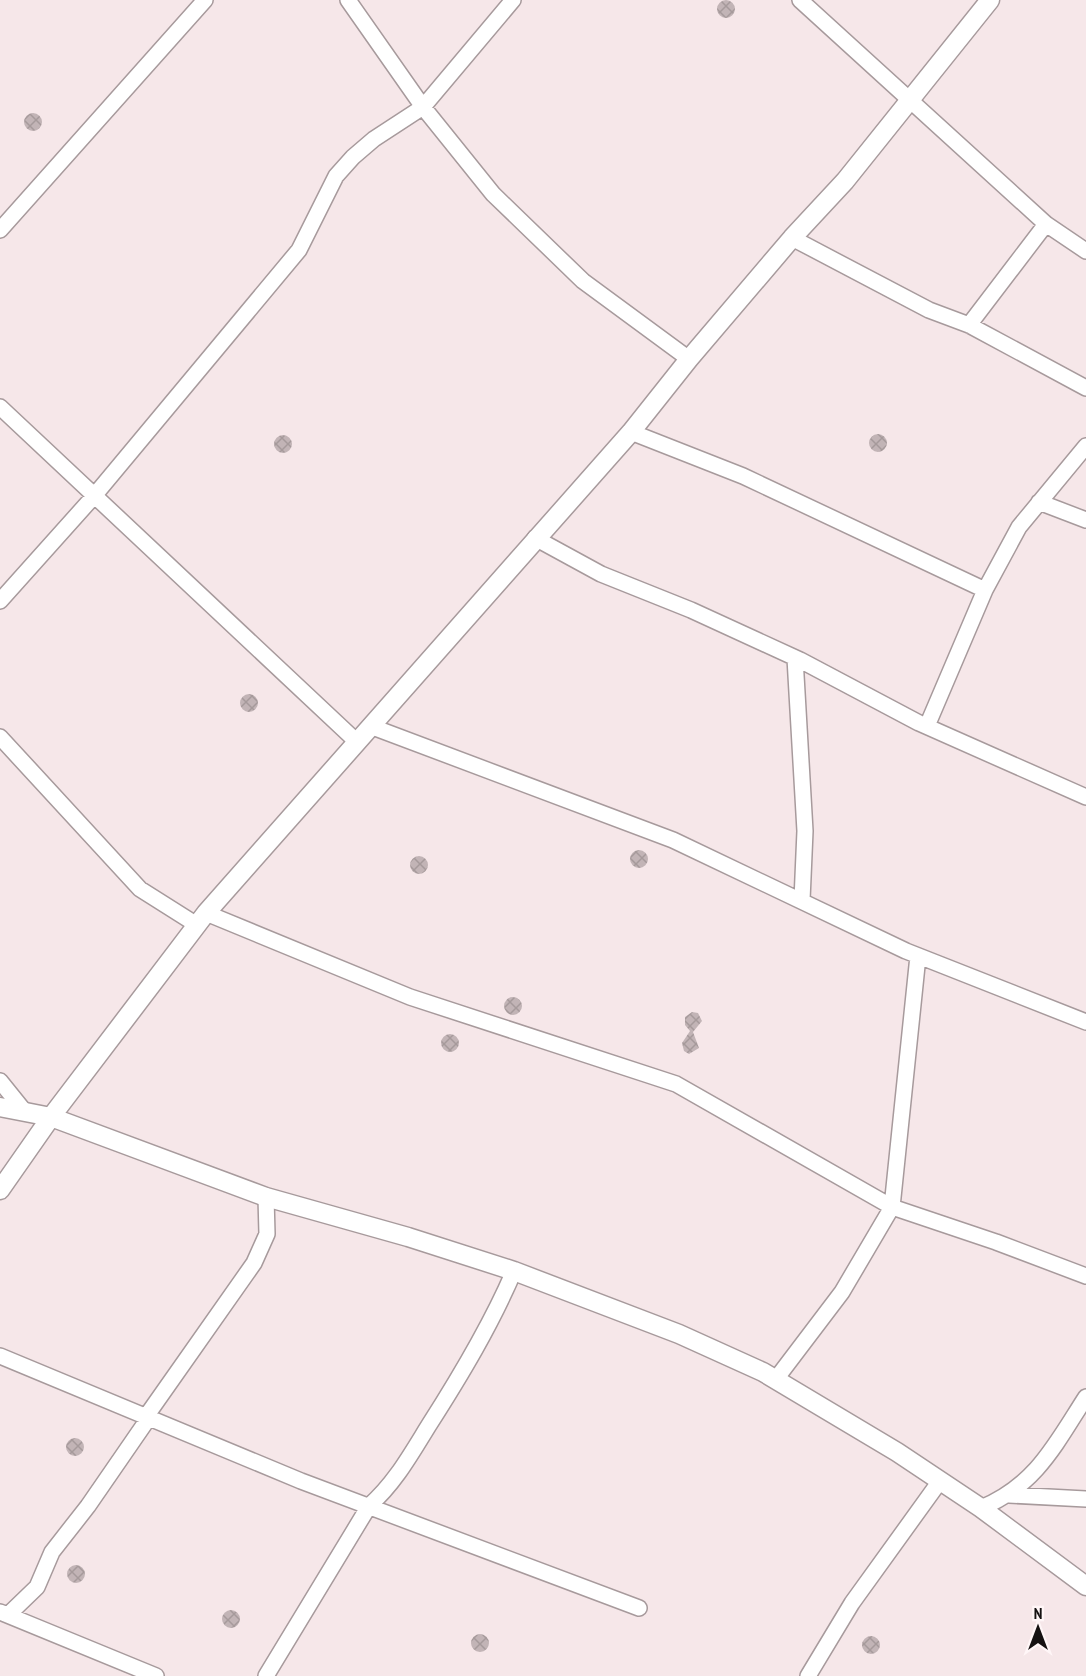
<svg xmlns="http://www.w3.org/2000/svg" width="1086" height="1676" font-family="'PT Sans Narrow',sans-serif">
<style>
.building{fill:url(#building-cross-hatch)}
.lines{fill:none;stroke-linecap:round;stroke-linejoin:round}
.minor-casing{stroke:#a79a9c;stroke-width:18}
.tertiary-casing{stroke:#a79a9c;stroke-width:21}
.minor{stroke:#fff;stroke-width:15}
.tertiary{stroke:#fff;stroke-width:18}
</style>
<defs>
<pattern id="building-cross-hatch" width="8" height="8" patternUnits="userSpaceOnUse" patternTransform="scale(1.5)"><rect width="8" height="8" fill="#c2b4b6"/><path d="M0 0l8 8M0 8l8-8" fill="none" stroke="#a69a9b"/></pattern>
</defs>
<rect width="100%" height="100%" fill="#f6e7e9"/>
<path class="building" d="M717 9a9 9 0 1 1 18 0a9 9 0 1 1-18 0Z
M24 122a9 9 0 1 1 18 0a9 9 0 1 1-18 0Z
M869 443a9 9 0 1 1 18 0a9 9 0 1 1-18 0Z
M274 444a9 9 0 1 1 18 0a9 9 0 1 1-18 0Z
M240 703a9 9 0 1 1 18 0a9 9 0 1 1-18 0Z
M630 859a9 9 0 1 1 18 0a9 9 0 1 1-18 0Z
M410 865a9 9 0 1 1 18 0a9 9 0 1 1-18 0Z
M504 1006a9 9 0 1 1 18 0a9 9 0 1 1-18 0Z
M692 1012 698 1013 702 1021 693 1032 699 1048 689 1054 684 1051 682 1043 690 1031 685 1025V1017Z
M441 1043a9 9 0 1 1 18 0a9 9 0 1 1-18 0Z
M66 1447a9 9 0 1 1 18 0a9 9 0 1 1-18 0Z
M67 1574a9 9 0 1 1 18 0a9 9 0 1 1-18 0Z
M222 1619a9 9 0 1 1 18 0a9 9 0 1 1-18 0Z
M471 1643a9 9 0 1 1 18 0a9 9 0 1 1-18 0Z
M862 1645a9 9 0 1 1 18 0a9 9 0 1 1-18 0Z"/>
<g class="lines">
<g class="minor-casing">
<path id="minor" d="M348 0 423 107 493 194 583 281 689 359
M800 0 1046 224 1086 251
M0 230 205 0
M792 238 929 310 969 325 1086 388
M969 325 1046 224
M0 407 356 741
M631 432 743 476 985 590
M1039 502 1086 520
M535 538 601 574 691 610 800 660 919 723 1086 797
M0 601 94 496 299 250 336 176 353 157 374 139 423 107 513 0
M795 658 805 831 802 900
M370 726 673 840 906 951 1086 1022
M927 726 985 590 1019 527 1086 446
M0 737 140 889 197 925
M206 913 410 997 676 1084 892 1207 996 1242 1086 1276
M0 1081 25 1112
M0 1356 301 1481 639 1608
M776 1379 842 1292 892 1207 918 956
M145 1418 254 1263 267 1234 266 1197
M1009 1495 1086 1499
M981 1508C1036 1485 1055 1445 1086 1397
M0 1612 156 1676
M8 1615 37 1587 52 1552 88 1506 148 1419
M266 1676 369 1506C395 1483 411 1454 429 1425 461 1375 491 1325 514 1271
M808 1676 852 1603 940 1481"/>
</g>
<g class="tertiary-casing">
<path id="tertiary" d="M0 1107 51 1117 266 1197 408 1237 514 1271 679 1334 763 1372 897 1452 981 1508 1086 1586
M0 1190 51 1117 206 913 631 432 689 359 792 238 845 181 990 0"/>
</g>
<use href="#minor" class="minor"/>
<use href="#tertiary" class="tertiary"/>
</g>
<g transform="translate(1038 1628)" stroke="#fff6f7" stroke-width="4.5" paint-order="stroke">
<path d="M0-4.5L10 22L0 15L-10 22Z" fill="#151111"/>
<text y="-9" font-size="16" font-weight="bold" text-anchor="middle" fill="#151111">N</text>
</g>
</svg>
